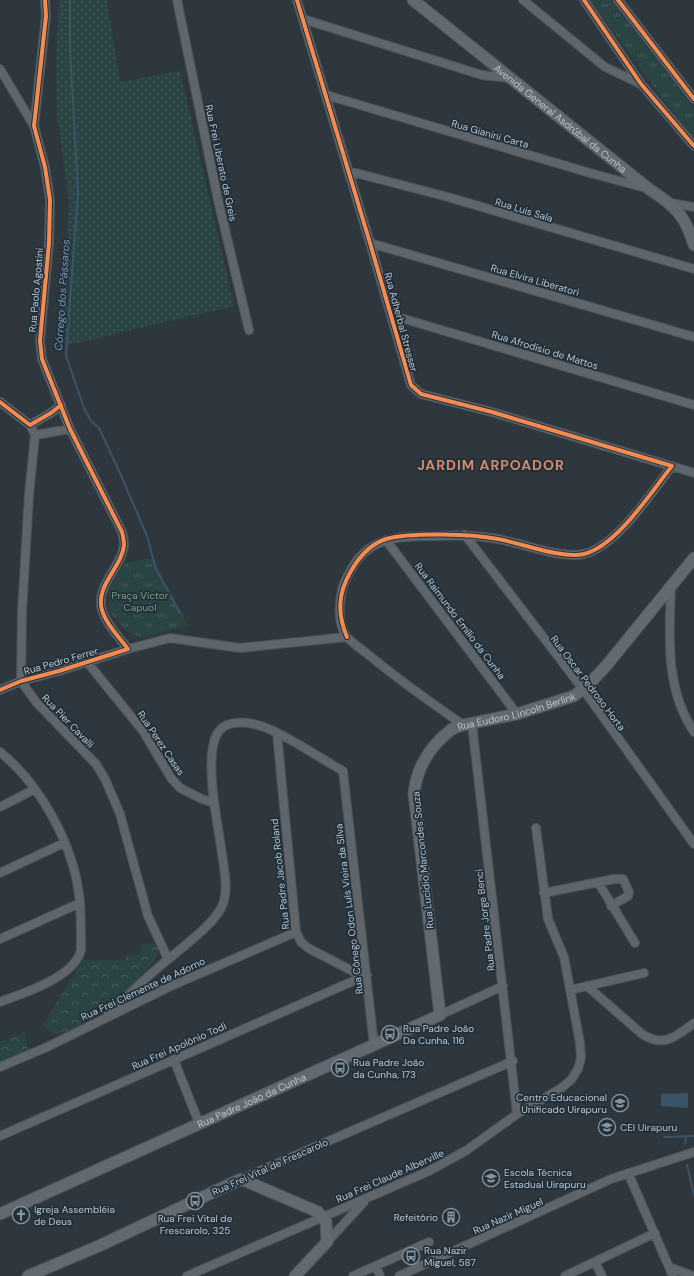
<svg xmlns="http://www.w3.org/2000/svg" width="694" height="1276" font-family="'DM Sans',sans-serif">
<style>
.grass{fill:url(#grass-dots)}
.forest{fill:url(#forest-crowns)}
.park{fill:url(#park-tufts)}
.water{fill:#3a5468}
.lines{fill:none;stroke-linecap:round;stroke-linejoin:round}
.stream{stroke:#3a5468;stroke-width:2}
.street-casing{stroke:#4d5358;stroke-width:10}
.secondary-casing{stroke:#4d5358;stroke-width:13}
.street{stroke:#5f666b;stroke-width:8}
.secondary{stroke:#636970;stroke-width:11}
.cycleway-casing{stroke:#202f3a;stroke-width:6}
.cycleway{stroke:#f68b52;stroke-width:4}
.labels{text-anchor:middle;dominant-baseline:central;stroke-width:3.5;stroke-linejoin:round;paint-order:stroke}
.street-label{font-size:10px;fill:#bac4cd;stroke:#202f3a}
.park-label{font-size:10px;fill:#78a37b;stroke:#202f3a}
.poi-label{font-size:10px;fill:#bac4cd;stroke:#202f3a;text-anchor:start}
.water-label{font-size:11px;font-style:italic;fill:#7a99b0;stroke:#202f3a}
.district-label{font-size:14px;font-weight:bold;letter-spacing:1px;fill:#d8896a;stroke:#202f3a}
</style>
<defs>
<pattern id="grass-dots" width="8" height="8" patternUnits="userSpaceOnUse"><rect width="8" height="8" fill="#2a4343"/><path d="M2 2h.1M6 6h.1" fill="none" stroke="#475c5d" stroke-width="1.8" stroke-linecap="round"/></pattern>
<pattern id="forest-crowns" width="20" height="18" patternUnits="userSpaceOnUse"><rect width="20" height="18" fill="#2a4343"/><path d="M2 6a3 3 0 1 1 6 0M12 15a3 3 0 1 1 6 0" fill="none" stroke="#475c5d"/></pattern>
<pattern id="park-tufts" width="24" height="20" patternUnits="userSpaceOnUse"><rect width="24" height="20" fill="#2a4343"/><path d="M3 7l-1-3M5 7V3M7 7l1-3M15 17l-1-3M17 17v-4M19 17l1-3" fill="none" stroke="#475c5d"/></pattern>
</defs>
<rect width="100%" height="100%" fill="#2e373e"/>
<path class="grass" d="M59 0H107L120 82 180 71 234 306 54 348 63 292 69 203 57 115 56 60Z"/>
<path class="forest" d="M142 943 157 944 158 953 154 962 126 992 74 1029 56 1035 42 1026 83 960H125L128 955 140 954Z
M25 1032 28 1050 0 1062V1042Z"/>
<path class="park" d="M590 0H611L694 109V142Z
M152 558 188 625 142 638 126 631 109 611V590L125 563Z"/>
<path class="water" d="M688 1093V1108L661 1106V1094Z"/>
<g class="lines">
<path class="stream" d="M70 0V47L78 194 66 356 84 408 91 421 99 428 120 473 147 536 156 569 180 613
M664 1137 694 1136
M685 1144 686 1137
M687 1165 694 1195"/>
<g class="street-casing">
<path id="street" d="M45 0 46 16 34 126 45 167 50 200 49 243 40 341 42 359 70 429 122 532C123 536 124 541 124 545 122 568 95 585 102 610 106 624 119 637 128 649
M177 0 218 200 249 330
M297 0 370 243 411 385 421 394 492 412 694 473
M523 0 605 67 641 84
M584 0 641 84 694 146
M618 0 694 99
M303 19 482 75 510 78
M0 69 34 126
M326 95 590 173 646 188
M348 171 444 196 694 269
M671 203 694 207
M370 243 694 337
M391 315 694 405
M0 402 30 425 35 435
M30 425 51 413 61 405
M35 435 29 495 22 611 21 681 36 702 96 764 105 779 120 814 148 916 168 959
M35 435 70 429
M465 535 583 689 694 844
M386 540 517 714
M671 588C669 636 665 689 694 732
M87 662 143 731 171 778 180 788 202 799 214 803
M0 690 21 681 59 671 128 649 170 638 240 648 347 637
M472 724 517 1114
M463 725C432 703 400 681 370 656 363 650 353 644 347 637 337 624 339 605 342 590 344 582 348 575 352 568 370 536 402 536 434 536 456 535 477 535 498 539 521 543 561 559 584 554 617 546 652 492 672 466
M277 733 296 932 301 942 308 948 362 976
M0 752C42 786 76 849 80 904 81 919 81 935 81 950 75 977 24 993 0 1002
M0 807 35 789
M0 873 64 843
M598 882 635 943
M544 893 614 879H623L629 892 628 896 611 906
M0 939 80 903
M587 986 642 1034C664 1048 675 1037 694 1023
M570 990 644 973
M440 1015 503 986
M106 1017C123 1000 140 983 159 967 176 952 216 924 223 904 229 887 223 864 221 847 217 820 204 758 217 734 226 718 250 722 264 727 288 736 320 758 343 771L374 1045
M174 1060 199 1123
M0 1067 47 1047 171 986 296 932
M0 1136 367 975
M628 1173 673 1276
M241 1179 513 1061
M327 1242 364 1202
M595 1262 602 1276
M376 1266 380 1276
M669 1267 693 1276
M187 1276 429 1171 467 1150 517 1114 560 1089 571 1080 578 1069 581 1058 580 1043 564 957 548 919 536 828
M353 1276 429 1242
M399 1276 611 1179 694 1152
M565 1276 655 1233"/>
</g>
<g class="secondary-casing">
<g id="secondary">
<path id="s1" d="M413 0 649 189C675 206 685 215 694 245"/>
<path id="s2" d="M0 1214 440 1015 414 793C417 766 431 745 452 729L463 725 517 714 574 696 590 683 606 666 694 558"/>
<path d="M28 1276 101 1245 241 1179 318 1212 326 1222 327 1242 295 1276"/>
</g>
</g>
<use href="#street" class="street"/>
<use href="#secondary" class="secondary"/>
<g class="cycleway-casing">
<path id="cycleway" d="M297 0 370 243 411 385 421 394 492 412 672 466C651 492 617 546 584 554 561 559 521 543 498 539 472 534 411 532 386 539 371 544 359 557 351 571 338 593 337 613 347 637
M584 0 641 84 694 146
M618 0 694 99
M0 402 30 425 51 413 61 405
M0 690 21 681 59 671 128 649C119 637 106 624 102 610 95 585 122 568 124 545 124 541 123 536 122 532L70 429 42 359 40 341 49 243 50 200 45 167 34 126 46 16 45 0"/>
</g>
<use href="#cycleway" class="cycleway"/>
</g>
<defs>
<g id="bus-ring" transform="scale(0.9)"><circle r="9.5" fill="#202f3a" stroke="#89939b" stroke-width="1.5"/><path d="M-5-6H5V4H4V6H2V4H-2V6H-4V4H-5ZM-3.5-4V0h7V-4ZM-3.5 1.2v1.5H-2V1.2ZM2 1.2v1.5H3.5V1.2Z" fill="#89939b"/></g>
<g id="school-ring" transform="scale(0.9)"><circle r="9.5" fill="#202f3a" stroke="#89939b" stroke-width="1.5"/><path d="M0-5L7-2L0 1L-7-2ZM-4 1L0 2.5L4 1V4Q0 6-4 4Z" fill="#89939b"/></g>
<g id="university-ring" transform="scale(0.9)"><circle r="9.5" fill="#202f3a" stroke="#89939b" stroke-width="1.5"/><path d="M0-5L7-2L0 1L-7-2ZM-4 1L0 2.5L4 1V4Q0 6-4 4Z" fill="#89939b"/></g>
<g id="church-ring" transform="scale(0.9)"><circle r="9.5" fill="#202f3a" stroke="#89939b" stroke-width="1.5"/><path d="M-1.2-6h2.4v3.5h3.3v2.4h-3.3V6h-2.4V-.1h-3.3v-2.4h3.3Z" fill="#89939b"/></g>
<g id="building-ring" transform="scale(0.9)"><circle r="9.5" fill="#202f3a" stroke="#89939b" stroke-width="1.5"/><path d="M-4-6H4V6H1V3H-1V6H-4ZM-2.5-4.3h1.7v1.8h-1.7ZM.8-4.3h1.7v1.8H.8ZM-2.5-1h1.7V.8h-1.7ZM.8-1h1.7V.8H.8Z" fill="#89939b"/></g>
</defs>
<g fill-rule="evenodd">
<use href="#bus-ring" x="390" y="1034"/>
<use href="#bus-ring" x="340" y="1068"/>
<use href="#school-ring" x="620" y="1103"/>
<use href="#school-ring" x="607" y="1127"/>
<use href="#university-ring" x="491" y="1178"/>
<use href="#bus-ring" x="195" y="1201"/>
<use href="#church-ring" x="21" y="1215"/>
<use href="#building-ring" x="451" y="1217"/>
<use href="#bus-ring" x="411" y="1256"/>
</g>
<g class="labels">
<g class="street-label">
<text stroke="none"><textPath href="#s1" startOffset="189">Avenida General Asdrúbal da Cunha</textPath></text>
<text transform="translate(490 134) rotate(16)">Rua Gianini Carta</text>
<text transform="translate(221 163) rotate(78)">Rua Frei Liberato de Greis</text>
<text transform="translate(524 210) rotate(17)">Rua Luís Sala</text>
<text transform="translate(535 280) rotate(16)">Rua Elvira Liberatori</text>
<text transform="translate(36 290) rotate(-85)">Rua Paolo Agostini</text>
<text transform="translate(401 322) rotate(75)">Rua Adherbal Stresser</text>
<text transform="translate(545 350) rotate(17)">Rua Afrodísio de Mattos</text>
<text transform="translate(460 621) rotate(53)">Rua Raimundo Emílio da Cunha</text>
<text transform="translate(61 661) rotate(-16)">Rua Pedro Ferrer</text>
<text transform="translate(588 683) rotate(53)">Rua Oscar Pedroso Horta</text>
<text stroke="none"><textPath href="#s2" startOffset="850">Rua Eudoro Lincoln Berlink</textPath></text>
<text transform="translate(68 721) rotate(46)">Rua Pier Cavalli</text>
<text transform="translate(161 743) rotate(56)">Rua Perez Casas</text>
<text transform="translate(423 860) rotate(-96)">Rua Lucídio Marcondes Souza</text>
<text transform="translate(280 874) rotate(-96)">Rua Padre Jacob Roland</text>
<text transform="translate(349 909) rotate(-97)">Rua Cônego Odon Luís Vieira da Silva</text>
<text transform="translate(485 920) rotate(-97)">Rua Padre Jorge Benci</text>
<text transform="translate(143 989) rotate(-25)">Rua Frei Clemente de Adorno</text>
<text transform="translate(179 1046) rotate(-24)">Rua Frei Apolônio Todi</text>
<text stroke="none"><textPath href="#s2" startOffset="276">Rua Padre João da Cunha</textPath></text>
<text transform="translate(270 1167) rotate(-24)">Rua Frei Vital de Frescarolo</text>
<text transform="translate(390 1176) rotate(-24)">Rua Frei Claude Alberville</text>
<text transform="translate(508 1216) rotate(-24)">Rua Nazir Miguel</text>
</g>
<g class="park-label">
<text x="140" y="595">Praça Victor<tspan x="140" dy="12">Capuol</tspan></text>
</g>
<g class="poi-label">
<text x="403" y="1028">Rua Padre João<tspan x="403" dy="12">Da Cunha, 116</tspan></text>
<text x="353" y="1062">Rua Padre João<tspan x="353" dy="12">da Cunha, 173</tspan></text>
<text x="607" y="1097" text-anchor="end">Centro Educacional<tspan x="607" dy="12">Unificado Uirapuru</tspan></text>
<text x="620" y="1127">CEI Uirapuru</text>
<text x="504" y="1172">Escola Técnica<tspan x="504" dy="12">Estadual Uirapuru</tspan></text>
<text x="34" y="1209">Igreja Assembléia<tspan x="34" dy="12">de Deus</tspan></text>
<text x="438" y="1217" text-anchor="end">Refeitório</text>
<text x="195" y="1218" text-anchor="middle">Rua Frei Vital de<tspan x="195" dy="12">Frescarolo, 325</tspan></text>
<text x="424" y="1250">Rua Nazir<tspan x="424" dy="12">Miguel, 587</tspan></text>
</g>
<g class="water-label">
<text transform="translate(62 295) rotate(-86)">Córrego dos Pássaros</text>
</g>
<g class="district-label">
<text x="491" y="465">JARDIM ARPOADOR</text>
</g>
</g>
</svg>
